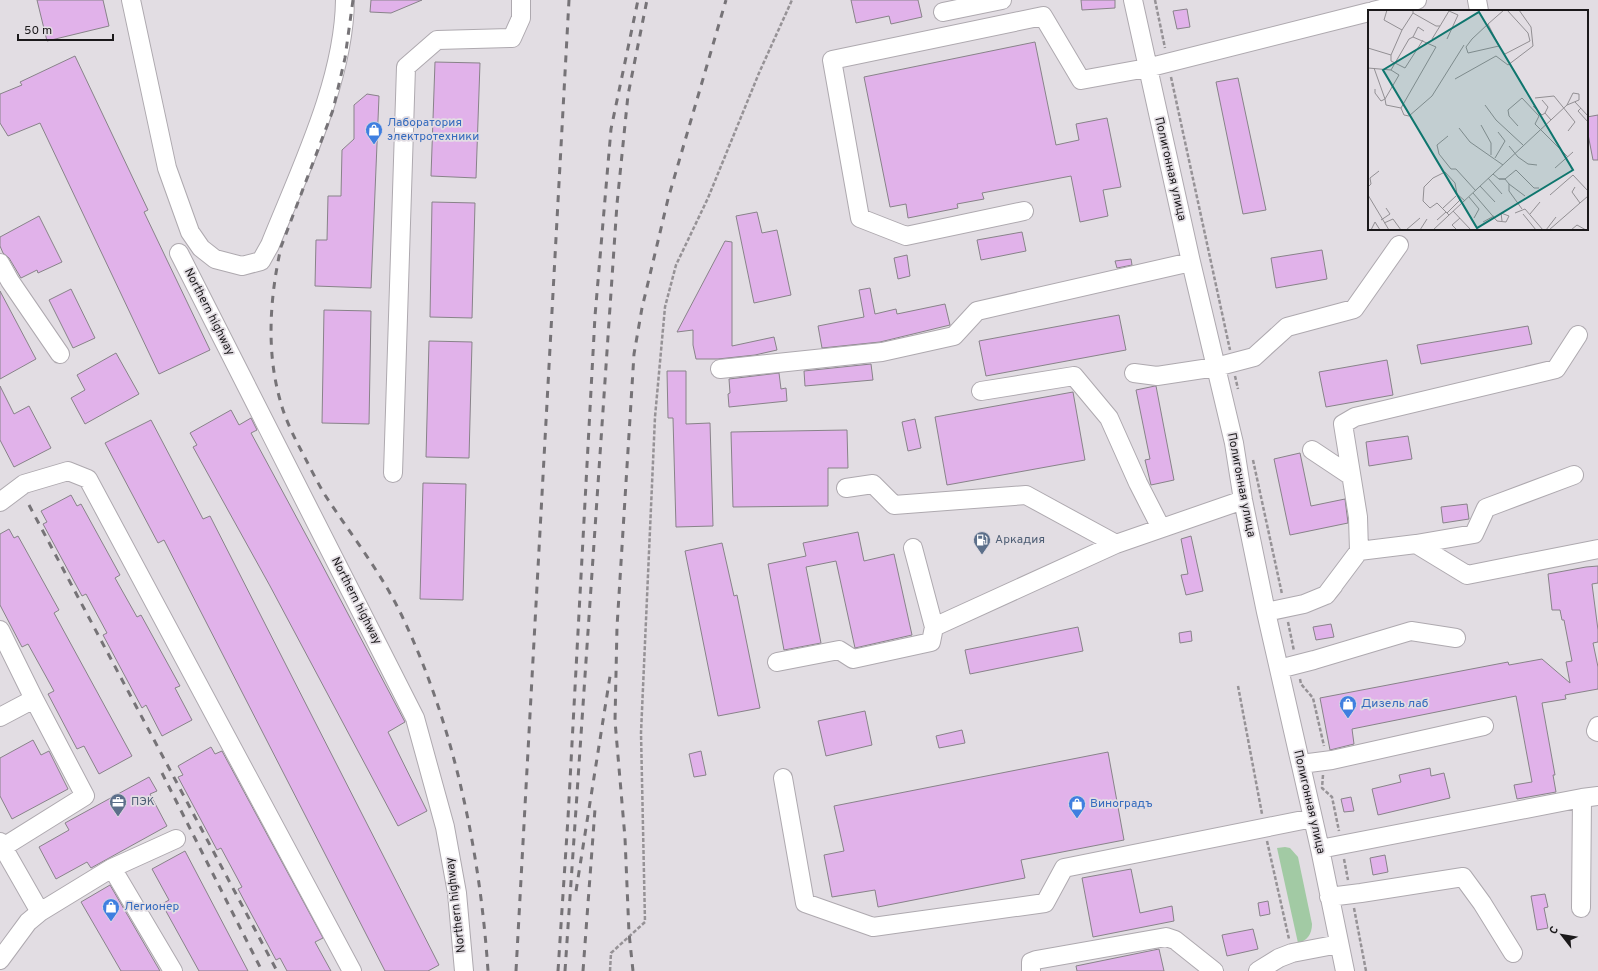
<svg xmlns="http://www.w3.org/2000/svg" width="1598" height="971" font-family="Overpass,sans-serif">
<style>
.grass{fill:#a2caa4}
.building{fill:#e1b2ea;stroke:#888389}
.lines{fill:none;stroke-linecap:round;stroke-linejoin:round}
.minor-casing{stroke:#aea9af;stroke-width:20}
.path{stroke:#969296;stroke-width:2.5;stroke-dasharray:4 2;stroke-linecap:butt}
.minor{stroke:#fff;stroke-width:18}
.rail{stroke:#767377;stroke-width:3;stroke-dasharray:7 7;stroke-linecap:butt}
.labels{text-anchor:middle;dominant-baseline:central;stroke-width:3.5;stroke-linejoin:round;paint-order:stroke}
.shop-label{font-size:12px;fill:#366cbe;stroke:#e2dde3;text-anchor:start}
.street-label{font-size:12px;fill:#1b191b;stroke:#e2dde3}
.service-label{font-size:12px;fill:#4e5e75;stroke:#e2dde3;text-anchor:start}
.inset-road{fill:none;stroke:#928f93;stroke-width:1}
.view{fill:#0f766e;fill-opacity:0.15;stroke:#0f766e;stroke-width:2}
.inset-edge{fill:none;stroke:#1b191b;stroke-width:2}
</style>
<rect width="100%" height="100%" fill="#e2dde3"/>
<path class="grass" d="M1285 847 1290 848 1298 857 1312 924C1312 934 1307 941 1298 943L1277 848Z"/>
<path class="building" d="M37 0H103L109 26 47 41Z
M371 0H422L391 13 370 12Z
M851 0H918L922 17 891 24 889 16 856 23Z
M1081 0H1115V8L1082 10Z
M1187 9 1190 27 1177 29 1173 11Z
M1035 42 1056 145 1079 140 1076 124 1107 118 1121 187 1103 190 1108 216 1080 222 1071 176 982 193 984 199 957 204 958 208 908 218 906 204 890 207 864 77Z
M75 56 148 210 144 212 210 350 159 374 40 123 8 136 0 123V94L22 85 20 82Z
M435 62 480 63 476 178 431 176Z
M1238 78 1266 210 1243 214 1216 82Z
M367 94 379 96 371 288 315 286 316 240H327L328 196H341L342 150 354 139V105Z
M1598 115V160H1593L1587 129V117Z
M432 202 475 203 472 318 430 317Z
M757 212 762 233 777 230 791 295 754 303 736 216Z
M39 216 62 262 38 273 37 270 21 278 9 258 3 253 0 246V237Z
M1022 232 1026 251 981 260 977 240Z
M725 241 732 242V346L774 337 777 350 755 355 718 359H696L693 345V330L677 332Z
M1322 250 1327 279 1276 288 1271 258Z
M907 255 910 276 898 279 894 258Z
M1131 259 1132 265 1117 268 1115 261Z
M870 288 875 314 896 309 897 314 945 304 950 325 880 342 822 348 818 326 864 317 859 290Z
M71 289 95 338 73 348 49 300Z
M0 291 36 359 0 379Z
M324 310 371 311 369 424 322 423Z
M1119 315 1126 350 986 376 979 341Z
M1528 326 1532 344 1421 364 1417 345Z
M429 341 472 342 469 458 426 457Z
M116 353 139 394 85 424 71 398 85 390 77 375Z
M1387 360 1393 395 1326 407 1319 372Z
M871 364 873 380 805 386 804 371Z
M667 371H686V424L710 423 713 526 676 527 673 418H668Z
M779 373 781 389 786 388 787 401 729 407 728 394 730 393 729 379Z
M0 386 14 414 29 406 51 448 14 467 0 440Z
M1155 386H1156L1174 480 1151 485 1145 460 1150 459 1136 390Z
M1073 392 1085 460 947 485 935 417Z
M231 410 239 425 251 418 257 430 251 433 319 559 405 722 388 732 427 811 398 826 270 586 193 447 197 445 190 433Z
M915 419 921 448 908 451 902 422Z
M151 420 203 519 210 516 439 965 428 971H385L164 540 158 543 105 443Z
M847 430 848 468H828V506L733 507 731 432Z
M1408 436 1412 459 1369 466 1366 442Z
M1300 453 1311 506 1345 499 1348 523 1290 535 1274 459Z
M423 483 466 484 463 600 420 599Z
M71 495 77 506 81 504 120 575 115 578 137 617 141 615 180 686 175 688 192 720 162 736 146 705 142 708 103 635 107 633 86 594 82 596 43 524 47 522 41 511Z
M1467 504 1469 519 1443 523 1441 507Z
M9 529 14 538 18 536 59 610 54 613 132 756 99 774 84 746 77 749 48 694 54 691 28 644 22 647 0 605V534Z
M858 532 864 561 894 554 912 635 855 648 836 561 806 567 821 643 784 650 768 564 806 556 803 543Z
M1191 536 1203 591 1186 595 1181 575 1188 574 1181 539Z
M722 543 734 596 737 595 760 708 718 716 685 551Z
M1598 566V583L1592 584 1598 630V642L1593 643 1598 667V689L1565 695 1566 699 1542 703 1555 775H1553L1556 792 1517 799 1514 785 1532 782 1516 696 1352 729 1354 744 1330 750 1320 698 1508 662 1509 665 1542 659 1570 683 1566 662 1572 661 1564 620H1562L1560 610H1552L1548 574 1586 567Z
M1331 624 1334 637 1316 640 1313 627Z
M1078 627 1083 651 970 674 965 650Z
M1191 631 1192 641 1180 643 1179 633Z
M865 711 872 745 826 756 818 721Z
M962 730 965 743 939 748 936 736Z
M33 740 41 755 49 751 68 789 12 819 0 796V758Z
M211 747 215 754 222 751 323 938 315 942 331 971H287L280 958 276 960 238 889 242 887 221 848 217 850 178 777 183 775 178 766Z
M701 751 706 775 694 777 689 754Z
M1108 752 1124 840 1021 860 1025 878 878 907 875 890 832 897 824 855 844 851 834 806Z
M1430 768 1431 776 1444 773 1450 798 1378 815 1372 789 1401 782 1399 775Z
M149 777 157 791 150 794 167 826 91 868 87 862 56 879 39 847 69 830 65 823Z
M1351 797 1354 811 1344 812 1341 799Z
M185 851 248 971H199L162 904 169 900 152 869Z
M1385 855 1388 872 1373 875 1370 858Z
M1131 869 1140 913 1172 906 1174 921 1093 937 1082 878Z
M110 885 124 909 160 971H121L81 902Z
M1545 894 1548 907 1544 908 1548 928 1537 930 1531 896Z
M1268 901 1270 914 1260 916 1258 903Z
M1253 929 1258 949 1227 956 1222 935Z
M1159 949 1164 971H1077L1076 966Z"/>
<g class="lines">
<g class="minor-casing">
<path id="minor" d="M131 0 167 168 190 232 201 248 215 259 242 266 261 261 270 245C300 170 344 81 345 0
M1133 0 1191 262 1234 443 1243 500 1266 612 1320 849 1345 971
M1477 0 1479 11
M1373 11 1417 0
M943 12 1002 0
M1024 211 906 236 860 218 832 60 1043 16 1081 80 1147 68 1369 12
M179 253 415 718 445 827 457 893 464 971
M0 263 10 281 60 354
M720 369 882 352 954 336 977 311 1191 262
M1134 373 1157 376 1216 367 1254 357 1287 327 1354 309 1399 245
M981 391 1074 376 1109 418 1138 483 1161 528
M1312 450 1351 476
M393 473 406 67 437 40 512 38 521 18V0
M846 488 873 484 894 505 1026 495 1116 544
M0 502 24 484 68 471 88 479 352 971
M1416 544 1474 534 1486 508 1574 475
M913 548 934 627
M1353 559 1359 551 1416 544 1467 575 1598 549
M1326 595 1359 551 1358 517 1343 424 1355 417 1556 369 1578 335
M1266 612 1304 604 1326 595 1334 585
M0 630 34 699 85 796 0 849
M777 662 839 650 853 659 931 642 934 627 1116 544 1243 500
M1279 669 1314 660 1411 631 1456 638
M0 717 34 699
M1598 726 1596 731 1598 732
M1301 764 1332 760 1484 726
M783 778 805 903 873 927 1045 903 1064 868 1313 818
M0 842 40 912 28 922 0 960
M1320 849 1582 798 1598 796
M112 868 176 839
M1329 897 1361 893 1463 877 1482 903 1513 953
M1581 908 1582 798
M40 912 112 868 173 971
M1031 971V962L1036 960 1166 937 1175 940 1214 971
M1258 971 1279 958 1292 953 1339 944"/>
</g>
<path class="path" d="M1155 0 1165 48
M1171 77 1230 350
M1235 376 1238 389
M1253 460 1282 594
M1288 622 1294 651
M1300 679 1301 684 1313 698 1324 746
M1238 686 1262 814
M1323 775 1322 788 1332 797 1339 831
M1267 841 1289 939
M1344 859 1348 880
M1354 908 1366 971
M610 971 611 953 645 922 641 733 655 417 665 307 676 265 708 198 759 73 792 0"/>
<use href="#minor" class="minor"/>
<path class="rail" d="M353 0 345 58 333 110 281 247C270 297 266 350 280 400 285 419 294 437 303 454 310 467 317 482 325 495 351 535 381 572 402 616 454 725 480 851 488 971
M29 505 277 971
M162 773 262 971
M576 891 611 670
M516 971 569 0
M558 971 568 818 595 316 611 129 638 0
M565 971 617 204 628 95 647 0
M583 971 595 809
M633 971 629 933 625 838 615 721 617 627 634 354 642 308 668 199 726 0"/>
</g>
<defs>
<g id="shop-pin" transform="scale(0.9)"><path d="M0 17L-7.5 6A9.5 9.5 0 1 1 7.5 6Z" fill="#3f7fe0" stroke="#e2dde3"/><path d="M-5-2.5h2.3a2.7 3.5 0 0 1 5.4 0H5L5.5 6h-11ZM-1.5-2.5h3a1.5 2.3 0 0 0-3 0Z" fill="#fff"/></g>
<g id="fuel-pin" transform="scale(0.9)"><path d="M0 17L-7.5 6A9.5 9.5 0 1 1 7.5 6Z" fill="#5c6f8a" stroke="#e2dde3"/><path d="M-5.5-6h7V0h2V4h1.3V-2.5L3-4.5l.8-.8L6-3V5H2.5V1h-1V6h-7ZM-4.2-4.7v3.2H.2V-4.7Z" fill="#fff"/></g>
<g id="office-pin" transform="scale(0.9)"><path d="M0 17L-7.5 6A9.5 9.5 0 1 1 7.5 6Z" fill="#5c6f8a" stroke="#e2dde3"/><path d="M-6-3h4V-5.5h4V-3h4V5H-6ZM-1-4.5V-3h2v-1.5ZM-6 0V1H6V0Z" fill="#fff"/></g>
</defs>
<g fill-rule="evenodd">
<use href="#shop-pin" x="374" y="130"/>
<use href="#fuel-pin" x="982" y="540"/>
<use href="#shop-pin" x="1348" y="704"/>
<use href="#office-pin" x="118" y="802"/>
<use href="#shop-pin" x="1077" y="804"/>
<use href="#shop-pin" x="111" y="907"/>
</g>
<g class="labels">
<g class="shop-label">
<text x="387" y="123">Лаборатория<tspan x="387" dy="14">электротехники</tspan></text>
<text x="1361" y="704">Дизель лаб</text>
<text x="1090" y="804">Виноградъ</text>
<text x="124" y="907">Легионер</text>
</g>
<g class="street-label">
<text transform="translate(1170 169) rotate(77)">Полигонная улица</text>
<text transform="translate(209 312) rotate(63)">Northern highway</text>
<text transform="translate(1241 485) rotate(79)">Полигонная улица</text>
<text transform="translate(356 601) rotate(63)">Northern highway</text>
<text transform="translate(1309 802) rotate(77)">Полигонная улица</text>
<text transform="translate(456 905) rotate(-97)">Northern highway</text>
</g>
<g class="service-label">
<text x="995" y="540">Аркадия</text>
<text x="131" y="802">ПЭК</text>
</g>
</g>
<g transform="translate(1368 10)">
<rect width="220" height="220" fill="#e2dde3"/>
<path class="inset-road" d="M19 0 16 10 34 20 23 45M45 0V3L68 16H72L64 29M120 14 131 36 100 43 98 37 104 29 120 14 136 0M72 16 81 1 90 5 79 29M34 20 45 3M45 27 50 17 56 21M0 38 23 45V51L37 58 55 30M137 44 162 31 160 23 139 0M0 58 23 60 41 29 45 27 68 37 33 98 36 105 41 106 64 86 96 35M6 58 17 89 31 65 23 60M87 69 128 46 140 55 165 36 163 17 151 0M7 79V83L13 91 17 89 18 95 33 98M167 88 186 86 207 112 200 121M174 90 180 97 177 103 183 110M207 92 220 106M117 95 128 110 155 135M165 96 174 105 177 103M213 98 210 101 220 112M113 115 123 133V145M150 116 141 106 140 100 154 88 171 106 167 114 200 147M91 118 102 132 135 155M80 126 69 135 71 144 83 159H88L108 181M141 136 150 147 160 154 169 155M127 148 137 131 130 122M187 158 205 142M125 164 131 169H137L141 174V181L154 199M120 168 134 184M131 169H137L148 160 166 178H171M141 174 157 186M112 176 127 192M0 177 3 174 2 168 11 161M207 177 204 182 212 193M105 183 129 211 138 212 141 206 133 203 134 211M0 185 21 220M182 185 205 165 220 181M101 187 111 199 106 208M75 198 88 186M85 201 103 220M79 203 92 190M147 203 157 199 175 220M155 204 168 220M162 204 172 192M81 205 69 193 62 198 55 191 56 177 65 168 77 162 87 173 89 184 97 191M13 210 22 204 18 198M69 210 78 202M115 212 126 206M16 213 25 209 33 220M3 220 7 212 12 220M38 220 52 208M52 220 59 209M65 220 199 95 205 83 211 84V90L199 95M89 220 84 215 92 208M178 220 188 207M181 220 220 186M203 220 209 215 218 220"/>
<path class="view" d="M111 2 205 160 109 218 15 60Z"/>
<rect width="220" height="220" class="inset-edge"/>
</g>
<g transform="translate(1562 935) rotate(301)" stroke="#e2dde3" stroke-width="3" paint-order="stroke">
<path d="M0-3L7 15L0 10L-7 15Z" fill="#1b191b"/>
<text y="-6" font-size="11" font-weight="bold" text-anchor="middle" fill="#1b191b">С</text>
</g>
<path d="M18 34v6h95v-6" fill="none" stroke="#1b191b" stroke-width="2"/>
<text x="24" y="34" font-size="12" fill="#1b191b" stroke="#e2dde3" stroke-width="3" paint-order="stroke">50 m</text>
</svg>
